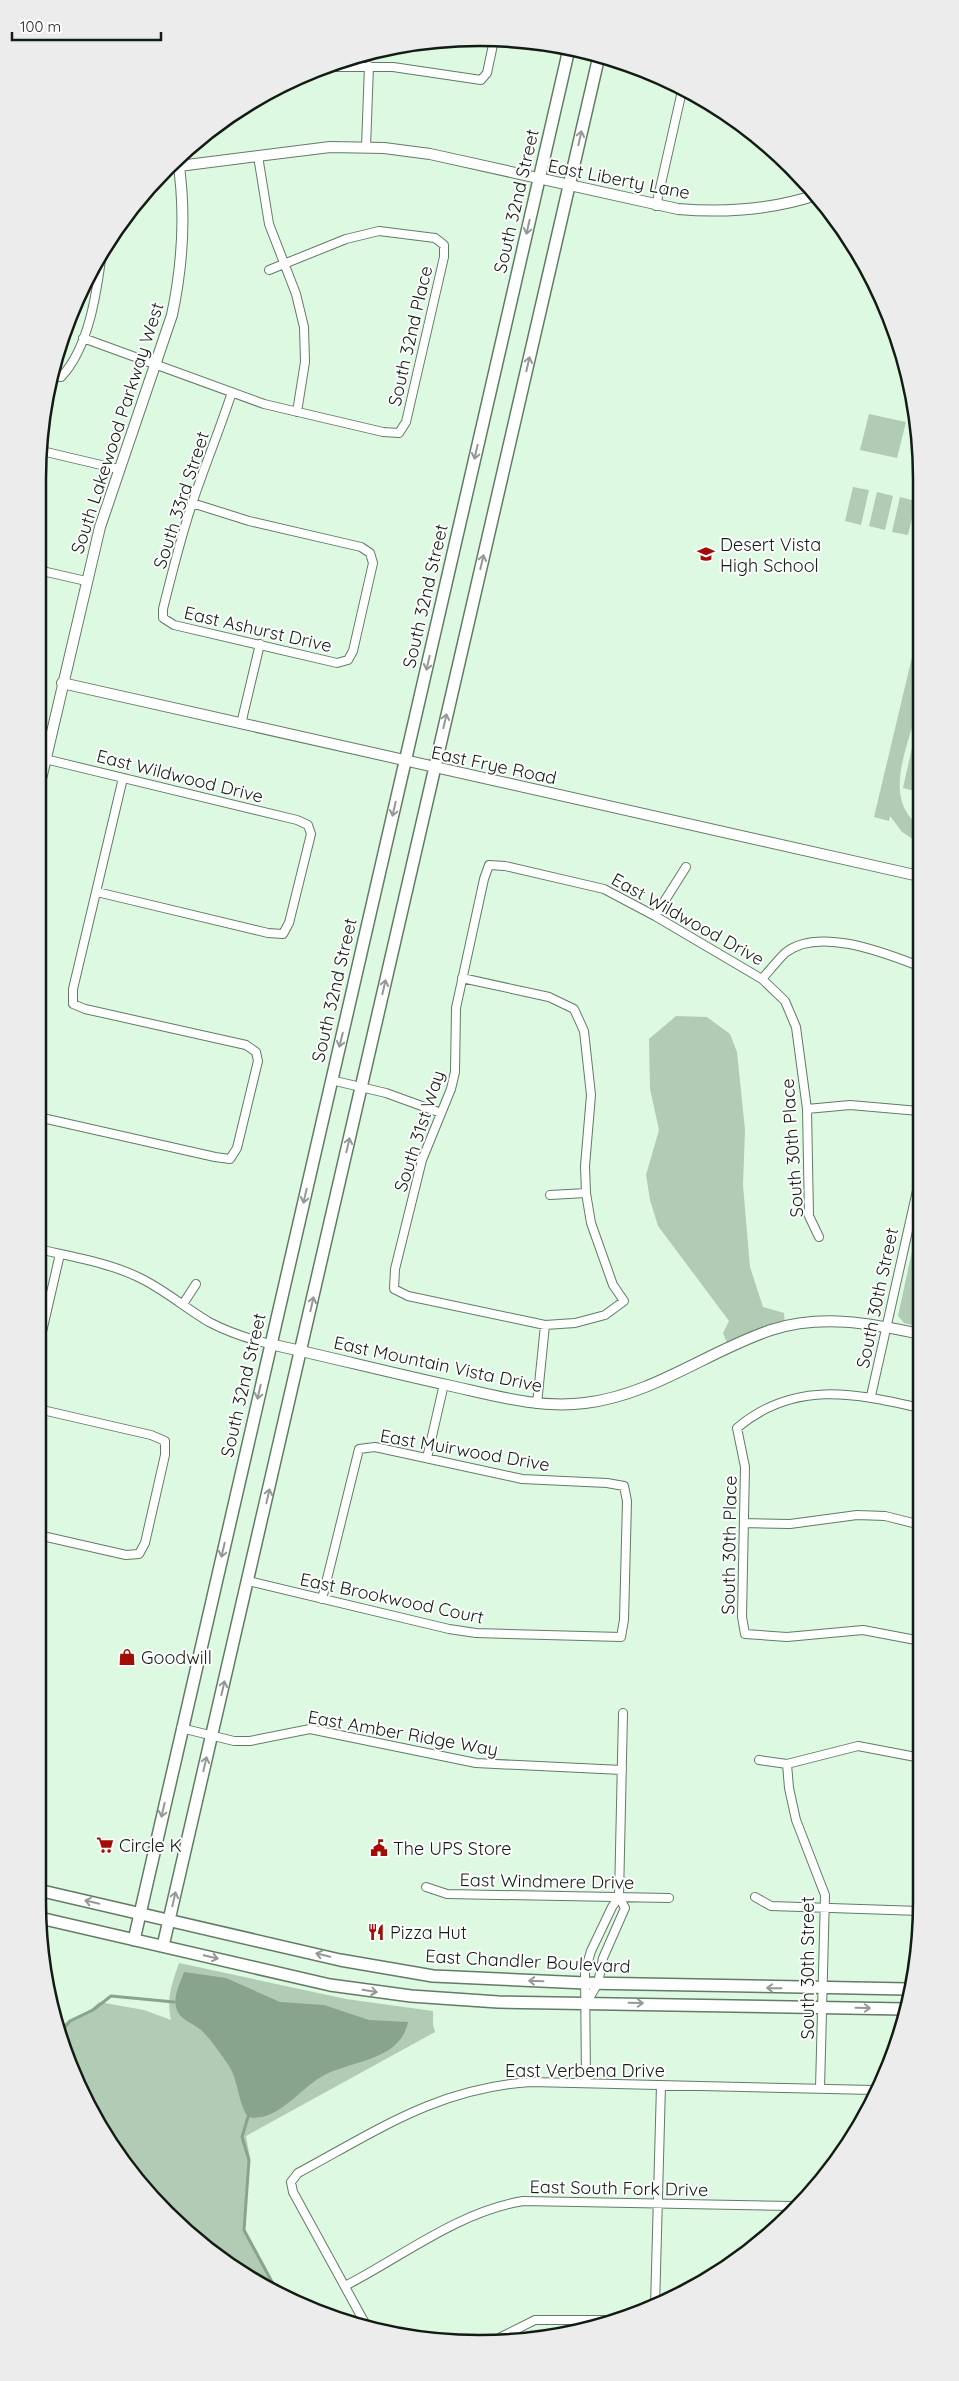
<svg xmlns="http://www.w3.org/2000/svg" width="959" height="2381" font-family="Quicksand,sans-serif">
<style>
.green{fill:#b1cbb5}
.water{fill:#88a48c}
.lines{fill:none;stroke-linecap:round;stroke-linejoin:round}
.stream{stroke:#88a48c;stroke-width:3}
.minor-casing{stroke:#627b66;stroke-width:10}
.tertiary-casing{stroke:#627b66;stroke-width:12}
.secondary-casing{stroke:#627b66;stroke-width:14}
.minor{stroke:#fff;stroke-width:8}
.tertiary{stroke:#fff;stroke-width:10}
.secondary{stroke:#fff;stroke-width:11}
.oneway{stroke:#949995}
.labels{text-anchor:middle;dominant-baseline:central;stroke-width:4;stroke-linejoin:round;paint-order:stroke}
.street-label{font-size:18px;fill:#121c13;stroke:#fefefe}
.poi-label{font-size:18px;fill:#121c13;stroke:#fefefe;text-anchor:start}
.rim{fill:none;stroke:#121c13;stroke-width:2.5}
</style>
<rect width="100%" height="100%" fill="#ddf9e1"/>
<path class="green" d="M869 414 906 422 897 458 860 450Z
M853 487 869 490 861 525 845 521Z
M877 492 893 496 885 530 869 526Z
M900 497 916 501 908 535 892 532Z
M918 632C918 655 922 682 918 704 911 743 880 796 919 826V843L902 832 890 816 889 821 874 817Z
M918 721 919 792 903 788Z
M676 1016 707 1017 730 1034 737 1052 745 1130 743 1185 750 1267 763 1307 784 1313 785 1327 729 1348 723 1333 729 1321 658 1226 650 1200 646 1175 659 1130 650 1089 649 1039Z
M920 1214V1327L904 1323 898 1316Z
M179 1963 346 1999 433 2011V2024L435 2032 246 2136 250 2158 244 2232 279 2293 259 2284 147 2193 97 2122 61 2044 59 2030C72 2013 86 2017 99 2002L144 2010 171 2020C166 1998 172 1984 179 1963Z"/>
<path class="water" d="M184 1972 226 1978 280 2002 324 2005 369 2020 408 2022C400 2062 349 2060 321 2077 300 2089 276 2123 248 2117 237 2101 239 2079 227 2063 220 2053 212 2041 203 2032 196 2024 181 2021 177 2010 172 1998 180 1984 184 1972Z"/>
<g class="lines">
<path class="stream" d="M59 2034 70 2021 93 2010 111 1996 174 2002
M248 2117 242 2137 249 2160 244 2230 278 2293"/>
<g class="minor-casing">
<path id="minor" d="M326 67H393L481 80 487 73 494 40
M366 147 369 66
M258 156 269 224 296 294 304 327 305 362 297 412
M656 206 682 91
M83 338 264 404 383 432 399 433 406 422 444 257V245L435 238 379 231 346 239 269 270
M54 376 61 377C89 348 97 291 102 252
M42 451 118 469
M192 503 249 521 361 547 370 553 373 563 353 651 348 660 337 663 174 625 163 618V609C172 573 181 536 193 501 205 465 220 429 232 392
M38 570 86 581
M241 724 260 644
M45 759 297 820 308 825 311 834 289 923 283 934 268 933 97 892
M655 916 686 867
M462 978 549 997 574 1009 584 1031 591 1095 585 1166 586 1193 591 1223 613 1285 624 1301 605 1315 575 1323 545 1325 408 1296 394 1289 395 1269 422 1160 451 1089 455 1072 456 1008 484 879 489 865 505 866 604 889 655 916 762 979 785 1001 796 1027 807 1109 809 1216 819 1237
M762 979C769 971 777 961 785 953 818 926 885 953 919 966
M331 1080 386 1093 441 1113
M807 1109 850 1105 919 1111
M38 1117 215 1157 230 1159 237 1148 258 1061 256 1052 246 1045 85 1009 73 1004V989L123 778
M550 1195 586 1193
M38 1249C73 1257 112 1263 144 1280 167 1292 187 1309 209 1322 228 1332 249 1339 270 1344
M183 1304 196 1284
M38 1349 60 1254
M871 1396 920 1177
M537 1404 545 1325
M920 1408C854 1393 794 1380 737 1428L745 1467 742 1617 745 1634 787 1637 863 1630 921 1641
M38 1409 151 1435 165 1441V1455L145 1543 139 1554 126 1555 38 1535
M427 1458 444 1384
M744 1523 790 1524 857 1515 885 1516 921 1525
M248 1581 449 1629 476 1633 621 1637 624 1620 627 1501 624 1486 607 1483 522 1479 375 1447 359 1449 322 1599
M181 1728 234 1741H250L310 1729 476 1763 622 1770
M759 1760 787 1764 858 1746 921 1758
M787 1764 789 1788 796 1820 825 1895 820 2089
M917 1789 921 1770
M426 1887 447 1894 669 1898
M755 1897 771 1906 920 1911
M587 2002 598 1983 603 1958 625 1908 619 1897 623 1713
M586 2083 585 1971 591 1951 612 1907 619 1897
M345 2286C403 2256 458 2212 523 2201L793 2206
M655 2307 661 2085
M367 2327 293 2192 291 2182 298 2173C378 2130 438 2088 531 2082L873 2090
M501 2337 535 2320H614"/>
</g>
<g class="tertiary-casing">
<path id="tertiary" d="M179 166 330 147 384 148 430 154 678 209C726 213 771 210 816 195
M62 683 919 876
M38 792 100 527 172 315C183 263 186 212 178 160
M270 1344C329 1357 388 1372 447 1385 493 1395 538 1409 585 1403 653 1395 708 1351 771 1330 821 1314 870 1323 920 1334"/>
</g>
<g class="secondary-casing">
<path id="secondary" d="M38 1890 340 1960 433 1976 585 1983 907 1989
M40 1918 330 1985 411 1996 498 2002 904 2009
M134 1940 569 49
M163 1946 599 56"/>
</g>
<use href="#minor" class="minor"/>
<use href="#tertiary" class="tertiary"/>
<use href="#secondary" class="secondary"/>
</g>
<defs><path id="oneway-shaft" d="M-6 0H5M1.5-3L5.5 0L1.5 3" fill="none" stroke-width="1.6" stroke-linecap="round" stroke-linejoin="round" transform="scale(1.25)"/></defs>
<g class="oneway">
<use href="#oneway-shaft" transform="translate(580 138) rotate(-77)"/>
<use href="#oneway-shaft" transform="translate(528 227) rotate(103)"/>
<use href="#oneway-shaft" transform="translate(528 364) rotate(-77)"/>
<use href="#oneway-shaft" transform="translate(476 452) rotate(103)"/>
<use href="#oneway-shaft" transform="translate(482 562) rotate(-77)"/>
<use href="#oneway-shaft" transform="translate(428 663) rotate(103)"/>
<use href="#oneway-shaft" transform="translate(445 721) rotate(-77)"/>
<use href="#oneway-shaft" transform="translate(394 809) rotate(103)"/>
<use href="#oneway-shaft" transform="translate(384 987) rotate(-77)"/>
<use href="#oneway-shaft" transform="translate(341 1040) rotate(104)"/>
<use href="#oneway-shaft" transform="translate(348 1145) rotate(-77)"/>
<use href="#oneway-shaft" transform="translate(305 1196) rotate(103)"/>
<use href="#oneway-shaft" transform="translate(312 1304) rotate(-77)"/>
<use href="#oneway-shaft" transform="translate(259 1392) rotate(103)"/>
<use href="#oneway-shaft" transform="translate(268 1496) rotate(-77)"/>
<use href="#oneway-shaft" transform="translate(223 1550) rotate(103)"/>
<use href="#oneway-shaft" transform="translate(223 1688) rotate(-77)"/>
<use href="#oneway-shaft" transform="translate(205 1764) rotate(-77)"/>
<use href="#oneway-shaft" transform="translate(163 1810) rotate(103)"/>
<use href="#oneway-shaft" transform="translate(174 1899) rotate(-77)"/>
<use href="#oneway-shaft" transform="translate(92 1902) rotate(-167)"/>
<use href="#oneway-shaft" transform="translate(323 1955) rotate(-166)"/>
<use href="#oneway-shaft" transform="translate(211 1957) rotate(13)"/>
<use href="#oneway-shaft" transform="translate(536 1981) rotate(-178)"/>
<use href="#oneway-shaft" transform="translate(774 1988) rotate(-179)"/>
<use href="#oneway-shaft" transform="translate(370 1991) rotate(9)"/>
<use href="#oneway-shaft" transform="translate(636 2003) rotate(1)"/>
<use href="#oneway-shaft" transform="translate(863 2008) rotate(1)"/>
</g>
<defs>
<g id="school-bare" transform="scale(1.35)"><path d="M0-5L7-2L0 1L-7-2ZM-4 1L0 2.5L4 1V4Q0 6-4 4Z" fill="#a30b05" stroke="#fefefe" stroke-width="2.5" paint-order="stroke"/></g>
<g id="shop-bare" transform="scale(1.35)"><path d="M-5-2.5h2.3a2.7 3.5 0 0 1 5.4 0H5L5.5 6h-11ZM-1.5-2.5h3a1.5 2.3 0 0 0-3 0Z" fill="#a30b05" stroke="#fefefe" stroke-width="2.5" paint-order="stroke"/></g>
<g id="supermarket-bare" transform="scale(1.35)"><path d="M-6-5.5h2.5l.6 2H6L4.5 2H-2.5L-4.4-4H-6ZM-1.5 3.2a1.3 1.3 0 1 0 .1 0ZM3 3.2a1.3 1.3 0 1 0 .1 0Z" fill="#a30b05" stroke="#fefefe" stroke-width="2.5" paint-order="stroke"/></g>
<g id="civic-bare" transform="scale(1.35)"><path d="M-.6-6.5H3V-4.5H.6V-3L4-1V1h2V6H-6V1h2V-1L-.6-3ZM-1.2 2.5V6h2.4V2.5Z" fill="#a30b05" stroke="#fefefe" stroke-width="2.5" paint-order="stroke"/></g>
<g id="restaurant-bare" transform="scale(1.35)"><path d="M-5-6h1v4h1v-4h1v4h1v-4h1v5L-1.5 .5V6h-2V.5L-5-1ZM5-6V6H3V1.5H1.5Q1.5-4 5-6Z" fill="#a30b05" stroke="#fefefe" stroke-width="2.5" paint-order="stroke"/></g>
</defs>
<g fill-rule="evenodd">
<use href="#school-bare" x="706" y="554"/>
<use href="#shop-bare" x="127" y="1657"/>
<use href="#supermarket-bare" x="105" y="1845"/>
<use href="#civic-bare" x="379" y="1848"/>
<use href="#restaurant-bare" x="376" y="1932"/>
</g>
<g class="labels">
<g class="street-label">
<text transform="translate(619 179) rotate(11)">East Liberty Lane</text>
<text transform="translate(516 201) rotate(-77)">South 32nd Street</text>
<text transform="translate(410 336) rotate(-77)">South 32nd Place</text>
<text transform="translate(117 428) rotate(-72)">South Lakewood Parkway West</text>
<text transform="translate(181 500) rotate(-72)">South 33rd Street</text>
<text transform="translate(425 596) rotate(-77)">South 32nd Street</text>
<text transform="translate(258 629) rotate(13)">East Ashurst Drive</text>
<text transform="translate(494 765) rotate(12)">East Frye Road</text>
<text transform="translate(180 776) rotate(14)">East Wildwood Drive</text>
<text transform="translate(688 919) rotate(29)">East Wildwood Drive</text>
<text transform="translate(334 990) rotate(-77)">South 32nd Street</text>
<text transform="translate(419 1131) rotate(-72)">South 31st Way</text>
<text transform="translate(792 1148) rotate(-94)">South 30th Place</text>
<text transform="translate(877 1298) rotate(-78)">South 30th Street</text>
<text transform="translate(438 1364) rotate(12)">East Mountain Vista Drive</text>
<text transform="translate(243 1385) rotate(-77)">South 32nd Street</text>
<text transform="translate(465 1450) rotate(10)">East Muirwood Drive</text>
<text transform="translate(729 1545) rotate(-89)">South 30th Place</text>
<text transform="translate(392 1598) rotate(12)">East Brookwood Court</text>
<text transform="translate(403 1733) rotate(10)">East Amber Ridge Way</text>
<text transform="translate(547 1881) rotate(1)">East Windmere Drive</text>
<text transform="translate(528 1961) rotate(3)">East Chandler Boulevard</text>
<text transform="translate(807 1968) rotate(-90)">South 30th Street</text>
<text x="585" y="2070">East Verbena Drive</text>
<text transform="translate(619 2188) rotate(1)">East South Fork Drive</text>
</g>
<g class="poi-label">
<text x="720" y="544">Desert Vista<tspan x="720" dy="21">High School</tspan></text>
<text x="141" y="1657">Goodwill</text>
<text x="119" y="1845">Circle K</text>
<text x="393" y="1848">The UPS Store</text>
<text x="390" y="1932">Pizza Hut</text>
</g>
</g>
<path d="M0 0H959V2381H0ZM479 46H480A433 433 0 0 1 913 479V1902A433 433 0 0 1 480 2335H479A433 433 0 0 1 46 1902V479A433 433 0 0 1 479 46Z" fill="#ebeceb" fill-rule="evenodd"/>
<path class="rim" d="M479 46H480A433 433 0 0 1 913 479V1902A433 433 0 0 1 480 2335H479A433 433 0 0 1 46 1902V479A433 433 0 0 1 479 46Z"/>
<path d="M12 32v8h149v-8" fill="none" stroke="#121c13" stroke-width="2.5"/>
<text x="20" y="32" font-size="15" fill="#121c13" stroke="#fefefe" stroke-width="4" paint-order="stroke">100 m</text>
</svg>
